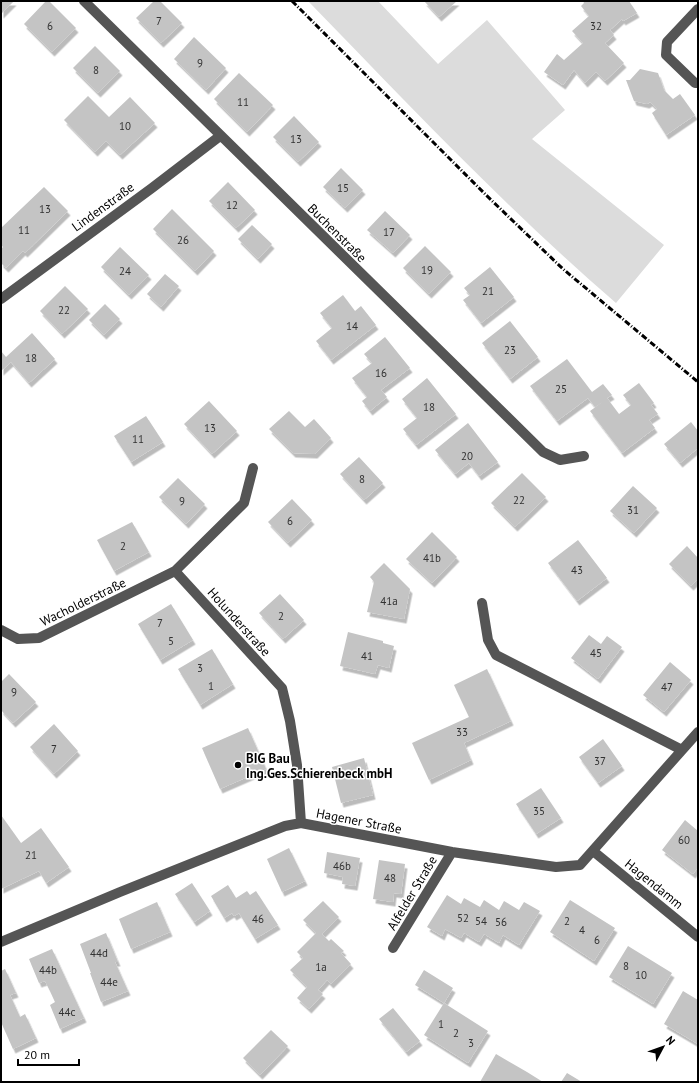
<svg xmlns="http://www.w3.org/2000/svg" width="699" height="1083" font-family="'PT Sans',sans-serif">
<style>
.green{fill:#dcdcdc}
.building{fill:#c4c4c4;filter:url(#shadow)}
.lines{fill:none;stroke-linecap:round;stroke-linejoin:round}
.minor{stroke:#555;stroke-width:10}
.rail{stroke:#000;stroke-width:3;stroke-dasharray:6 2 1 2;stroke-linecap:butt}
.poi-dot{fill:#000;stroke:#fff;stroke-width:1.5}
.labels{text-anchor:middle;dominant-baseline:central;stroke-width:3;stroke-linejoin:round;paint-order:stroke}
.number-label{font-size:11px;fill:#313131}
.street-label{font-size:13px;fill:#000;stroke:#fff}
.poi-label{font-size:13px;font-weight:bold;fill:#000;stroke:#fff;text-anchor:start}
</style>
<defs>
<filter id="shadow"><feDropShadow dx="2.5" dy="4.5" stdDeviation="0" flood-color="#0004"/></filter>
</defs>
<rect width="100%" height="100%" fill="#fff"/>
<path class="green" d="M308 1H378L438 64 487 20 565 110 532 139 664 245 616 303C507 209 408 104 308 1Z"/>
<path class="building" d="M1 1H14L1 14Z
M46 1H49L76 28 52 52 24 24Z
M154 1H160L182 23 161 43 136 18Z
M424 1H457L439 17Z
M583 1H629L637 13 623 21 622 19 610 30 614 35 605 43 624 63 605 81 596 72 585 83 574 70 563 85 544 72 557 54 564 60 583 43 572 31 589 16 581 6 584 3Z
M194 37 226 68 206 90 174 59Z
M95 46 120 71 98 93 73 68Z
M640 69 658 73 664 90 673 99 680 94 695 115 666 135 652 113 657 109 650 102 647 104 634 101 626 80H630Z
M239 73 273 105 247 132 214 99Z
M88 96 109 117 130 97 155 123 120 155 106 141 95 152 64 120Z
M294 116 319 142 298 162 273 137Z
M341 168 363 190 345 208 323 187Z
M228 182 255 210 236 228 209 201Z
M44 187 68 211 25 253 23 251 6 268 1 263V249L3 247 1 245V228Z
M172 209 214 251 195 271 153 229Z
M385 211 410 235 393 253 367 230Z
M252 225 272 244 258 259 238 239Z
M425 246 451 272 429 294 403 268Z
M120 247 149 275 129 295 101 267Z
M490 267 514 297 481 323 463 300 470 295 464 288Z
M165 274 179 286 161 307 147 294Z
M65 286 88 309 62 334 40 311Z
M343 295 355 311 361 306 376 325 331 360 316 341 332 328 320 313Z
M105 304 120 319 104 335 89 320Z
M510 321 538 357 510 379 482 343Z
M32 333 55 359 29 383 11 362 1 371V351L6 357Z
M385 337 410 368 381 390 387 397 370 411 362 401 367 397 352 378 372 363 364 354Z
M567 359 592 392 603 384 612 395 607 398 619 414 631 405 623 395 639 383 654 403 651 405 658 414 649 420 655 428 622 453 590 411 604 401 595 407 588 398 557 421 530 386Z
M427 378 456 414 416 445 403 429 417 418 402 399Z
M209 401 237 431 212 454 184 424Z
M289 411 305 427 314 419 331 438 315 454 293 453 269 429Z
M146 416 163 442 131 462 114 436Z
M691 422 698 431V448L680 463 664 444Z
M468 423 498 462 479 476 469 463 455 474 435 450Z
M359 457 383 483 364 500 340 474Z
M522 473 546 497 515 527 491 503Z
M178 478 205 504 186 524 159 497Z
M633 486 657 508 634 533 610 511Z
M292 499 312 520 288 543 268 522Z
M132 522 149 552 114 571 97 540Z
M432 532 457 557 432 583 406 559Z
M578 540 607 578 577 601 548 563Z
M687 546 698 558V579L691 586 669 564Z
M384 563 410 589 404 619 367 612 374 582 370 577Z
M280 594 304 620 283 639 259 613Z
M171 604 193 640 160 660 138 624Z
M348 632 383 641V643L394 646 389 668 378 665 375 674 340 666Z
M589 635 601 644 607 636 622 647 598 679 571 658Z
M212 649 233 684 200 705 178 669Z
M670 662 691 680 664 712 643 695Z
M487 669 511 721 464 743 471 760 429 780 412 743 469 717 454 685Z
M9 674 36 702 13 723 1 710V682Z
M54 724 78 751 54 774 30 747Z
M248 728 266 769 220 789 202 748Z
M603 739 622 766 598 783 579 757Z
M364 758 373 795 341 803 332 767Z
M541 788 561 818 536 834 516 804Z
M1 815 21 843 41 828 69 867 46 883 39 871 1 889Z
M685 820 698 831V867L693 874 662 850Z
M289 848 305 881 282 892 267 859Z
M327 852 360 858 355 886 342 884 343 877 324 873Z
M379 860 405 864 401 894 394 893 393 902 373 899Z
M192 883 210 911 194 922 175 894Z
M228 885 236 898 247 891 250 895 256 891 278 925 255 939 239 913 234 916 232 913 224 918 211 896Z
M447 895 461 904 464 898 480 907 484 900 499 910 504 901 519 910 524 902 540 911 519 945 503 935 499 943 484 934 479 942 464 933 461 938 445 929 442 936 427 927Z
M570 900 615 928 594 961 550 932Z
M323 901 339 917 322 934 329 941 331 939 344 951 341 953 351 964 331 984 327 980 318 990 323 994 309 1009 297 998 307 987 290 970 303 958 297 952 316 933 303 920Z
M157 902 170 932 131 949 119 919Z
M106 933 118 962H115L128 991 101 1002 90 973H91L80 944Z
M628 946 672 973 653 1004 609 977Z
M52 949 84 1018 60 1029 50 1005 55 1002 50 991 45 981 39 983 29 959Z
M5 969 16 993 10 995 20 1017 25 1014 36 1038 13 1049 1 1022V971Z
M424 970 453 988 444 1003 488 1031 468 1063 424 1035 444 1003 415 985Z
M683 991 698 1000V1044L664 1024Z
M393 1008 420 1041 406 1052 379 1019Z
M271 1030 288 1046 260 1075 243 1058Z
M496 1054 527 1072 543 1082H480Z
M567 1073 582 1082H561Z"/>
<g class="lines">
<path class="minor" d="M84 1 543 452 560 460 584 456
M698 9 667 42 666 55 695 83H698
M1 299 152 188 220 136
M253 468 244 503 175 571 282 688 290 721 297 765 301 823
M482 603 488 640 496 655 682 750
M1 630 18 639 39 638 175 571
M593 851 698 937
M1 942 120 892 285 826 301 823 452 852 556 867 580 865 698 732
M393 948 452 852"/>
<path class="rail" d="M292 1 486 195 563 269 698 382"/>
</g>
<circle class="poi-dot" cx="238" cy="765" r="4"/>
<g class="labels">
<g class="number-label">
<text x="159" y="21">7</text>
<text x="50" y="26">6</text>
<text x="596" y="26">32</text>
<text x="200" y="63">9</text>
<text x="96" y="70">8</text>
<text x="243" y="102">11</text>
<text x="125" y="126">10</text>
<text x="296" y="139">13</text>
<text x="343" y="188">15</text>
<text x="232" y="205">12</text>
<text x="45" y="209">13</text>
<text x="24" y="230">11</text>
<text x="389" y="232">17</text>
<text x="183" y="240">26</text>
<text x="427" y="270">19</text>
<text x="125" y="271">24</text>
<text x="488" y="291">21</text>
<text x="64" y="310">22</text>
<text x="352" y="326">14</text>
<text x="510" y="350">23</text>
<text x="31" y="358">18</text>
<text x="381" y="373">16</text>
<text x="561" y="389">25</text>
<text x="429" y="407">18</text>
<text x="210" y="428">13</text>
<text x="138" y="439">11</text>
<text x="467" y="456">20</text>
<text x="362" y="479">8</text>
<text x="519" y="500">22</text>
<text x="182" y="501">9</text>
<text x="633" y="510">31</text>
<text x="290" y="521">6</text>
<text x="123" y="546">2</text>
<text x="432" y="558">41b</text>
<text x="577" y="570">43</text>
<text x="389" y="601">41a</text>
<text x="281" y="616">2</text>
<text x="160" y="623">7</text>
<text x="171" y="641">5</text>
<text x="596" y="653">45</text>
<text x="367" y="656">41</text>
<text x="200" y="668">3</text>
<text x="211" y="686">1</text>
<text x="667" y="687">47</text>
<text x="14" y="692">9</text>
<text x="462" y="732">33</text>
<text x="54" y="749">7</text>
<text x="600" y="761">37</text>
<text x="539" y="811">35</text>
<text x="684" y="840">60</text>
<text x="31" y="855">21</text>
<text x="342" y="866">46b</text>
<text x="390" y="878">48</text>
<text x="463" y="918">52</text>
<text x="258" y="919">46</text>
<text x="481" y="921">54</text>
<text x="567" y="921">2</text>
<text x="501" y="922">56</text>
<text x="582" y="930">4</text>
<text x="597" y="940">6</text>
<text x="99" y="953">44d</text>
<text x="626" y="966">8</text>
<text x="321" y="967">1a</text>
<text x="48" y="970">44b</text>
<text x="641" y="975">10</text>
<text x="109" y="982">44e</text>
<text x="67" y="1012">44c</text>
<text x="441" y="1024">1</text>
<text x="456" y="1033">2</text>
<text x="471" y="1043">3</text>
</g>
<g class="street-label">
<text transform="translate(103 207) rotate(-36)">Lindenstraße</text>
<text transform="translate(337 233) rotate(45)">Buchenstraße</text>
<text transform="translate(83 602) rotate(-26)">Wacholderstraße</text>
<text transform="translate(239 622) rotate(48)">Holunderstraße</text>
<text transform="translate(359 821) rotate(11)">Hagener Straße</text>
<text transform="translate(654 884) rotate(39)">Hagendamm</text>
<text transform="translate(412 893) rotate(-59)">Alfelder Straße</text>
</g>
<g class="poi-label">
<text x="246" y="758">BIG Bau<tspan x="246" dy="15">Ing.Ges.Schierenbeck mbH</tspan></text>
</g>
</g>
<rect width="699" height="1083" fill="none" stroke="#000000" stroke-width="4"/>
<g transform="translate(663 1047) rotate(49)" stroke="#ffffff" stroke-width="3" paint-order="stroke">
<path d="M0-3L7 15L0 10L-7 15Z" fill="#000000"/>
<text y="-6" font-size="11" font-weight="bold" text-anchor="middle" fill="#000000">N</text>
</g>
<path d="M18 1059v6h61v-6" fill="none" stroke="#000000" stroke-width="2"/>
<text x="24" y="1059" font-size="12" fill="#000000" stroke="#ffffff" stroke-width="3" paint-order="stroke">20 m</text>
</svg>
